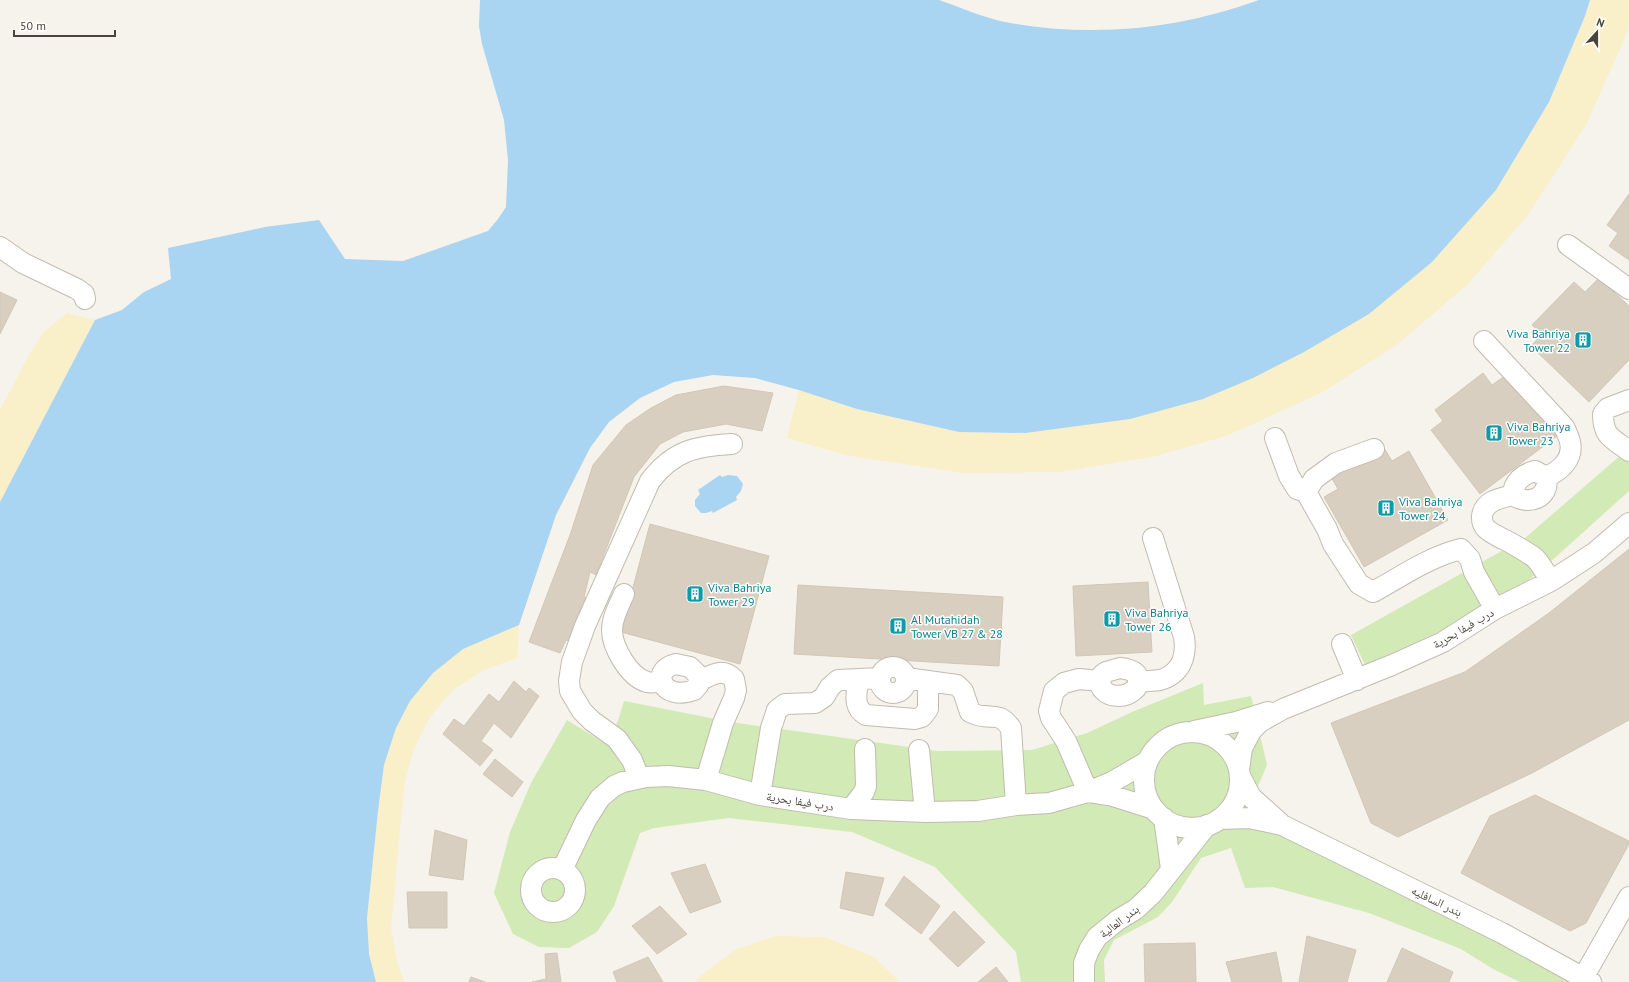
<svg xmlns="http://www.w3.org/2000/svg" width="1629" height="982" font-family="'PT Sans','Noto Naskh Arabic',sans-serif">
<style>
.green{fill:#d2eab5}
.sand{fill:#f9efc9}
.water{fill:#a9d4f2}
.building{fill:#d8cfc1;stroke:#d3c7b4}
.lines{fill:none;stroke-linecap:round;stroke-linejoin:round}
.minor-casing{stroke:#c2bbae;stroke-width:22}
.minor{stroke:#fff;stroke-width:20}
.labels{text-anchor:middle;dominant-baseline:central;stroke-width:3;stroke-linejoin:round;paint-order:stroke}
.culture-label{font-size:12px;fill:#0d838f;stroke:#fff;text-anchor:start}
.street-label{font-size:12px;fill:#4b4439;stroke:#fff}
</style>
<rect width="100%" height="100%" fill="#f6f3ec"/>
<path class="green" d="M1629 448V491L1538 573 1480 613 1365 665 1351 635 1525 538Z
M1203 683 1204 705 1251 696 1267 765 1243 821 1269 827 1525 953 1573 982H1520L1493 969 1461 949 1369 913 1273 887 1245 888 1231 848 1201 858 1172 902 1158 917 1114 940 1104 960 1105 982H1021L1016 952 935 867 852 832 729 818 654 828 640 833 614 906 597 932 569 948 539 947 513 934 494 893 510 832 531 783 567 720 601 741C617 734 619 716 624 701L731 722 937 751 1032 750 1087 733 1132 712Z"/>
<path class="sand" d="M1590 0H1629V23L1627 33 1586 125 1528 215 1466 286 1395 346 1321 393 1226 436 1152 457 1059 472 963 473 845 455 787 438 799 390 857 409 959 432 1025 433 1496 190 1549 102 1585 16Z
M67 313 95 320 0 502V410L29 355 44 332Z
M519 625 517 658 484 670 453 690 430 717 413 751 404 786 391 928 397 961 404 982H376L369 954 367 918 378 811 384 765 396 728 410 701 433 673 463 649Z
M776 936 825 937 874 957 900 982H695L698 978 735 950Z"/>
<path class="water" d="M480 0H939C959 7 985 18 1005 22 1093 38 1176 30 1259 0H1590L1585 16 1549 102 1496 190 1432 262 1369 314 1304 352 1253 378 1203 399 1130 419 1025 433 959 432 857 409 799 390 755 378 713 375 674 382 640 398 609 422 590 448 556 515 519 625 463 649 433 673 410 701 396 728 384 765 378 811 367 918 369 954 376 982H0V502L95 320 122 310 144 292 171 279 168 248 265 227 319 220 345 259 403 261 488 231 498 219 506 207 508 160 504 120 482 44 479 26Z
M720 475 722 477 728 475 737 476 743 484 741 491 736 497 737 500 713 513 712 511 706 513H701L695 506V500L700 494 698 490Z"/>
<path class="building" d="M1629 194V260L1609 246 1618 233 1607 225Z
M1599 278 1629 306V360L1589 402 1531 346 1542 334 1532 325 1574 282 1585 292Z
M0 292 17 300 0 334Z
M1483 373 1492 385 1509 373 1557 436 1480 494 1431 430 1443 421 1435 410Z
M724 386 773 393 762 431 726 424 683 432 660 444 634 477 596 575 590 572 584 597 590 599 587 608 581 607 572 632 575 633 572 642 566 640 560 653 529 642 570 535 593 465 626 425 651 408 676 395Z
M1384 448 1392 461 1409 451 1448 520 1364 567 1324 497 1338 489 1331 477Z
M650 524 769 556 740 664 621 632Z
M1629 549V720L1532 773 1398 837 1371 823 1331 723 1465 672 1549 613Z
M1148 582 1152 652 1076 656 1073 586Z
M798 585 1003 597 999 666 794 654Z
M514 681 526 692 529 688 539 696 511 738 494 723 481 741 493 750 480 766 443 734 454 719 464 726 489 694 499 702Z
M495 759 523 782 512 797 483 774Z
M1535 795 1629 841V844L1586 923 1570 931 1461 873 1490 816Z
M435 830 467 840 463 880 429 875Z
M705 864 721 902 690 913 671 873Z
M846 872 884 878 873 916 840 908Z
M904 876 940 906 921 934 885 905Z
M407 892H447V928H409Z
M660 906 687 934 657 954 632 926Z
M954 911 985 942 958 967 929 939Z
M1307 936 1356 950 1347 982H1299Z
M1195 943 1196 982H1145L1144 944Z
M1402 948 1453 972 1449 982H1387Z
M1276 952 1282 982H1232L1226 962Z
M557 953 561 982H532L546 979 545 954Z
M648 957 663 982H617L613 972Z
M996 967 1008 982H978Z
M471 977 485 982H469Z"/>
<g class="lines">
<g class="minor-casing">
<path id="minor" d="M1568 245 1629 289
M0 247 23 263 77 289 84 294 85 299
M1484 341 1564 427C1566 431 1569 437 1570 442 1574 459 1560 471 1546 477
M1629 400 1608 408 1603 414C1603 437 1612 438 1629 451
M1275 438 1289 476 1297 489 1306 492
M1374 449 1336 463 1314 479 1306 492 1327 529 1333 544 1359 584 1373 592C1402 576 1429 557 1461 549L1470 559 1474 572 1495 609
M1535 471 1546 477C1551 498 1528 506 1513 495 1513 482 1523 474 1535 471Z
M1513 495C1500 498 1484 501 1482 516 1481 530 1493 533 1503 539 1510 542 1530 554 1535 558 1541 564 1546 574 1551 581
M624 594C619 605 612 618 612 630 612 647 629 677 647 682 651 683 658 682 662 681
M1342 644 1357 680
M676 664 690 667 698 675 699 684 694 690C662 702 649 670 676 664Z
M880 680a13 13 0 1 1 26 0a13 13 0 1 1-26 0Z
M1120 668C1128 669 1139 671 1138 681 1138 685 1137 688 1134 690 1124 699 1104 698 1100 684L1102 675 1106 672Z
M906 678 957 685 963 691 970 712C974 714 979 716 983 716 998 718 1000 714 1011 728L1016 805
M858 679C857 693 852 707 866 715L915 719 922 717 928 709V682
M699 681C712 675 722 667 734 679L736 690 734 698 723 723 706 780
M1138 682C1145 681 1153 681 1160 680 1181 674 1187 656 1184 637L1153 538
M1194 731 1236 722 1268 712
M1144 780a48 48 0 1 1 96 0a48 48 0 1 1-96 0Z
M919 750 925 812
M1239 770 1242 748 1251 731 1260 722 1283 709 1392 665 1443 642 1495 609 1551 581 1594 553 1629 523
M1240 776 1251 797 1280 823
M639 778 632 760 617 739 592 721 582 711 570 691 569 681 572 662 585 626 650 481C673 451 695 446 732 444
M1088 792 1066 741 1051 718 1049 711 1054 691 1064 683 1079 679 1100 681
M1088 792 1113 796 1154 809
M760 795 771 728 777 710 785 704 815 703 824 697 830 687 838 680 880 678
M851 809 864 792 866 786 865 749
M1164 818 1171 869
M1219 819 1249 818 1282 825 1502 933 1591 982
M531 890a22 22 0 1 1 44 0a22 22 0 1 1-44 0Z
M562 870 586 820 600 798 614 786 623 782 646 777 668 776 706 780 760 795 851 809 925 812 978 811 1016 805 1049 803 1088 792 1112 782 1148 761
M1583 978 1629 897
M1084 982V963L1089 950 1097 937 1118 920 1136 909 1153 893 1207 825"/>
</g>
<use href="#minor" class="minor"/>
</g>
<defs>
<g id="building-square" transform="scale(0.9)"><rect x="-9" y="-9" width="18" height="18" rx="4" fill="#0f9aa8" stroke="#fff"/><path d="M-4-6H4V6H1V3H-1V6H-4ZM-2.5-4.3h1.7v1.8h-1.7ZM.8-4.3h1.7v1.8H.8ZM-2.5-1h1.7V.8h-1.7ZM.8-1h1.7V.8H.8Z" fill="#fff"/></g>
</defs>
<g fill-rule="evenodd">
<use href="#building-square" x="1583" y="340"/>
<use href="#building-square" x="1494" y="433"/>
<use href="#building-square" x="1386" y="508"/>
<use href="#building-square" x="695" y="594"/>
<use href="#building-square" x="1112" y="619"/>
<use href="#building-square" x="898" y="626"/>
</g>
<g class="labels">
<g class="culture-label">
<text x="1570" y="333" text-anchor="end">Viva Bahriya<tspan x="1570" dy="14">Tower 22</tspan></text>
<text x="1507" y="426">Viva Bahriya<tspan x="1507" dy="14">Tower 23</tspan></text>
<text x="1399" y="501">Viva Bahriya<tspan x="1399" dy="14">Tower 24</tspan></text>
<text x="708" y="587">Viva Bahriya<tspan x="708" dy="14">Tower 29</tspan></text>
<text x="1125" y="612">Viva Bahriya<tspan x="1125" dy="14">Tower 26</tspan></text>
<text x="911" y="619">Al Mutahidah<tspan x="911" dy="14">Tower VB 27 &amp; 28</tspan></text>
</g>
<g class="street-label">
<text transform="translate(1463 628) rotate(-30)">درب فيفا بحرية</text>
<text transform="translate(800 801) rotate(9)">درب فيفا بحرية</text>
<text transform="translate(1437 901) rotate(26)">بندر السافليه</text>
<text transform="translate(1119 921) rotate(-37)">بندر العالية</text>
</g>
</g>
<g transform="translate(1597 32) rotate(21)" stroke="#ffffff" stroke-width="3" paint-order="stroke">
<path d="M0-3L7 15L0 10L-7 15Z" fill="#4b4439"/>
<text y="-6" font-size="11" font-weight="bold" text-anchor="middle" fill="#4b4439">N</text>
</g>
<path d="M14 30v6h101v-6" fill="none" stroke="#4b4439" stroke-width="2"/>
<text x="20" y="30" font-size="12" fill="#4b4439" stroke="#ffffff" stroke-width="3" paint-order="stroke">50 m</text>
</svg>
